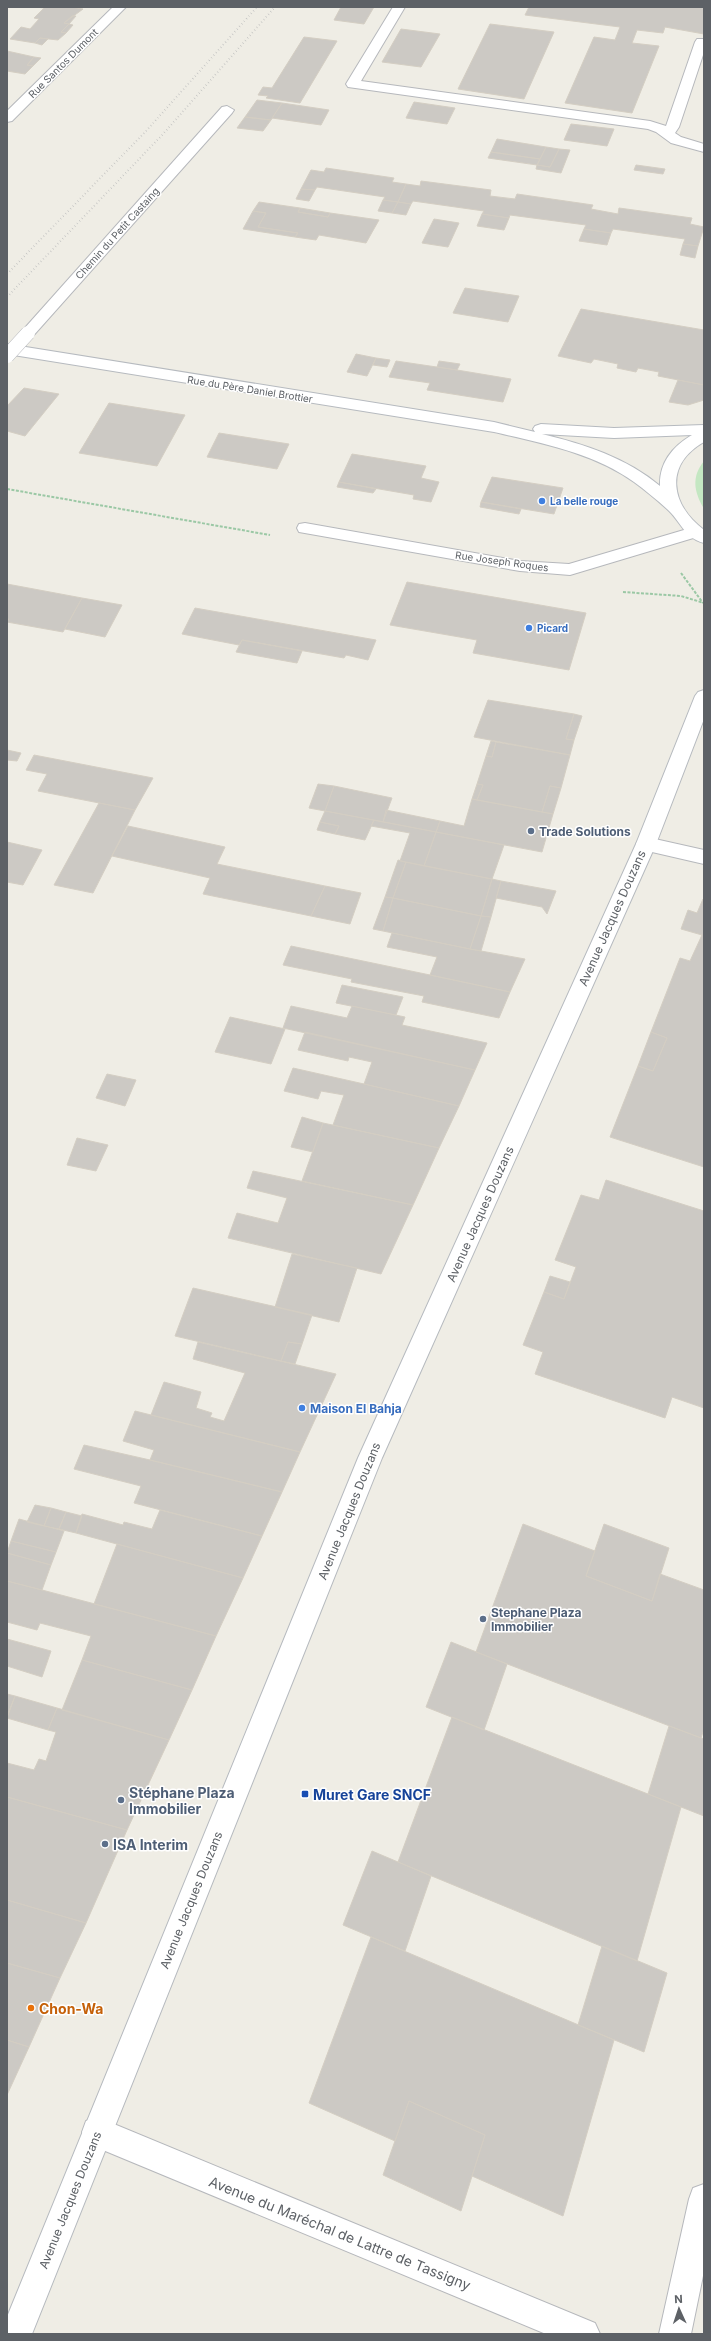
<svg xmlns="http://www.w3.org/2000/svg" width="711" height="2341" font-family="Inter,sans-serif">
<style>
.green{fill:#c4e7c2}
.building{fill:#ccc9c4;stroke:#d4cec3}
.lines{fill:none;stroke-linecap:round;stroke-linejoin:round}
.lane-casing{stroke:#b6b8bc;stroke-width:2}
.street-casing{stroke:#b6b8bc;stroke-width:2}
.secondary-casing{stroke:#b6babf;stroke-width:2}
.path{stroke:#9bc8a5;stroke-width:2;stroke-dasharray:3 1.5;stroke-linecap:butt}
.lane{fill:#fff;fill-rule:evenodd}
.street{fill:#fff;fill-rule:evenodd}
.secondary{fill:#fff;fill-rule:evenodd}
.rail{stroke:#b4b5b6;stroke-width:2;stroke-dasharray:0.5 3;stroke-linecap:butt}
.street-bridge-casing{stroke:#b6b8bc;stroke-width:15;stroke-linecap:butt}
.street-bridge{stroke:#fff;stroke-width:14}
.shop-dot{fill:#3f7fe0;stroke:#fff;stroke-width:1.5}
.service-dot{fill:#5c6f8a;stroke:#fff;stroke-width:1.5}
.transit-dot{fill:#1a4fb4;stroke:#fff;stroke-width:1.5}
.food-dot{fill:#e8710a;stroke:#fff;stroke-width:1.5}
.labels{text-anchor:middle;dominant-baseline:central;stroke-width:3;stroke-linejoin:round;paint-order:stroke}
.far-street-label{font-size:10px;fill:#5d6166;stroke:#fff}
.far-shop-label{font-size:10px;font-weight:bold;fill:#366cbe;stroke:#fff;text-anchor:start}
.service-label{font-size:12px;font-weight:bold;fill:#4e5e75;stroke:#fff;text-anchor:start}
.street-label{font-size:12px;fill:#5d6166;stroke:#fff}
.shop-label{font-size:12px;font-weight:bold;fill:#366cbe;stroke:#fff;text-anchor:start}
.near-service-label{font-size:14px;font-weight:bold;fill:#4e5e75;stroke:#fff;text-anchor:start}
.near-transit-label{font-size:14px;font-weight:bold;fill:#164399;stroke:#fff;text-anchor:start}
.near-food-label{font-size:14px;font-weight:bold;fill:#c56008;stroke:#fff;text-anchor:start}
.near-street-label{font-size:14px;fill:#5d6166;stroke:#fff}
</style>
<rect width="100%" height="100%" fill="#efede5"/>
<path class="green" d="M704 461V509C694 492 691 477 704 461Z"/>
<path class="building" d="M36 7H71L83 9 64 23 69 24 61 32 66 33 58 40 40 38 35 43 10 39 21 27 30 29 39 19 34 18 44 8Z
M341 7H374L364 24 334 20Z
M529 7H704V34L665 27 663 33 637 30 632 43 659 46 632 113 565 103 594 37 615 40 620 27 525 15Z
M72 16H76L69 24 64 23Z
M69 24 73 25 66 33 61 32Z
M490 24 554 32 524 99 458 89Z
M401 29 440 34 421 67 382 62Z
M304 37 337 41 300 103 266 98 268 96 258 95 263 87 272 88Z
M40 38 48 39 42 45 35 43Z
M7 51 34 57 27 65 33 66 25 74 7 71Z
M34 57 41 58 33 66 27 65Z
M257 100 282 103 271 120 245 117Z
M414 102 455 108 447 124 406 118Z
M282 103 329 110 321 125 272 118Z
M245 117 271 120 263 131 237 128Z
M571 124 614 129 607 146 564 140Z
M497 139 546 147 540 159 491 152Z
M546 147 559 149 550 167 537 165Z
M559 149 570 150 561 173 536 169 537 165 550 167Z
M491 152 540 159 537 165 488 158Z
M636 165 665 169 663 174 634 170Z
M326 168 394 178 392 182 406 184 398 202 383 200 385 197 317 187 315 190 301 189 311 170 324 172Z
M421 181 491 190 490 196 515 199 517 194 593 205 591 209 618 214 619 208 692 218 690 224 704 227 698 246 683 244 685 239 613 229 611 233 584 229 586 225 510 215 509 218 482 214 484 211 413 201 411 204 398 202 406 184 420 186Z
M301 189 315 190 309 201 296 199Z
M383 200 398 202 392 213 378 211Z
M259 202 300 208 298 212 328 217 330 213 379 220 366 243 319 235 316 240 295 237 298 233 258 227 266 213 253 211Z
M398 202 411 204 406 215 392 213Z
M300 208 330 213 328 217 298 212Z
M253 211 266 213 258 227 298 233 295 237 243 229Z
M482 214 509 218 504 230 477 226Z
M434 219 459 223 448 247 422 243Z
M584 229 611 233 607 245 579 241Z
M683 244 698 246 695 258 680 255Z
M465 288 519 296 508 322 453 313Z
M581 309 704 330V385L658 376 659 372 638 368 636 372 617 368 618 364 594 359 591 363 558 356Z
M356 354 376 358 367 376 347 372Z
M376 358 390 360 387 367 373 365Z
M396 361 457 370 511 379 503 402 427 390 430 383 389 377Z
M439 361 460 364 457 370 437 367Z
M678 380 704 385V400L688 405 669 402Z
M24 388 59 394 25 436 7 431V406Z
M109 403 185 415 157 466 79 453Z
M219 433 289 444 277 469 207 457Z
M352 454 426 466 421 478 439 482 431 502 413 499 414 495 339 482Z
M492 477 563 488 554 514 481 502Z
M339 482 376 489 373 493 337 487Z
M481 502 521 509 519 514 480 507Z
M407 582 586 613 569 670 473 653 477 640 390 625Z
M7 584 82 598 63 632 7 622 9 619H7Z
M82 598 122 605 105 637 65 629Z
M195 608 376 640 368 660 346 655 344 658 242 640 239 645 182 634Z
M242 640 302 651 297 663 236 652Z
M488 700 574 714 566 739 574 740 570 755 474 737Z
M574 714 582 716 574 740 566 739Z
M491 741 496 742 492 757 486 756Z
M496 742 570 755 561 788 550 786 542 812 477 800 483 785 477 784 486 756 492 757Z
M7 750 21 753 17 761 7 760Z
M34 755 153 778 135 810 38 791 47 774 26 770Z
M318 784 334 786 325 811 309 808Z
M477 784 483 785 477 800 472 799Z
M334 786 392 798 383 822 325 811Z
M550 786 561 788 553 814 542 812Z
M472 799 553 814 542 852 436 832 440 821 464 826Z
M99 803 135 810 93 893 54 885Z
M386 810 440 821 436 832 383 822Z
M325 811 374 820 365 840 335 834 339 826 320 822Z
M374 820 436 832 424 866 400 861 410 833 371 826Z
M320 822 339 826 335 834 317 830Z
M128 826 225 847 217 864 325 886 311 916 203 894 210 878 112 856Z
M436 832 504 845 492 879 424 866Z
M7 842 42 850 23 885 7 882Z
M398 860 406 862 393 898 385 897Z
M406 862 492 879 481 916 393 898Z
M492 879 501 881 491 917 481 916Z
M501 881 556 891 547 914 542 907 496 898Z
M325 886 361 893 350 924 311 916Z
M385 897 393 898 383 931 373 929Z
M393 898 481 916 470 949 383 931Z
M703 899H704V1167L610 1137 638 1066 653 1071 667 1038 651 1032 680 958 690 961 702 935 681 929 688 910 697 913Z
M481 916 491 917 481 951 470 949Z
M392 933 470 949 525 959 510 992 430 975 437 957 387 947Z
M291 946 430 975 510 992 499 1018 422 1002 424 996 351 982 352 979 283 965Z
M342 985 403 997 396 1015 336 1003Z
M291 1006 347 1018 352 1006 405 1017 402 1025 487 1043 475 1070 283 1028Z
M230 1017 285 1029 271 1064 215 1052Z
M305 1032 475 1070 459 1106 364 1084 372 1062 349 1057 348 1061 298 1050Z
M651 1032 667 1038 653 1071 638 1066Z
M293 1068 364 1084 459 1106 439 1148 333 1125 344 1095 321 1091 318 1099 284 1091Z
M107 1074 136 1080 125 1106 96 1098Z
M302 1117 323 1123 313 1152 291 1147Z
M323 1123 439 1148 413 1205 302 1181Z
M77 1138 108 1145 96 1171 67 1165Z
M253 1171 413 1205 381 1274 228 1238 237 1213 278 1223 287 1198 247 1188Z
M606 1180 704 1211V1408L672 1397 665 1418 535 1374 543 1352 523 1345 544 1292 564 1299 576 1267 555 1260 581 1195 599 1200Z
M292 1254 357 1268 339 1322 275 1307Z
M550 1276 570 1282 564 1299 544 1292Z
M193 1288 312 1315 302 1344 288 1342 281 1361 175 1336Z
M198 1342 336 1374 300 1452 151 1415 164 1382 201 1392 196 1408 212 1413 210 1417 224 1421 245 1373 193 1359Z
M288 1342 302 1344 295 1364 281 1361Z
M135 1411 151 1415 300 1452 282 1492 150 1460 154 1450 123 1441Z
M84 1445 150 1460 282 1492 262 1536 134 1503 141 1486 74 1469Z
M35 1505 51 1508 44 1526 27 1522Z
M51 1508 66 1512 59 1529 44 1526Z
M160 1510 262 1536 243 1578 76 1533 82 1514 123 1525 124 1522 152 1529Z
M66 1512 82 1516 76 1533 59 1529Z
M19 1519 64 1531 56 1552 11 1541Z
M523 1524 595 1551 586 1576 652 1601 660 1574 704 1590V1729L701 1738 476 1652Z
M604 1524 669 1548 652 1601 586 1576Z
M11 1541 56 1552 51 1565 7 1553Z
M117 1544 243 1578 216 1636 94 1604Z
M7 1553 51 1565 42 1590 7 1581Z
M7 1581 42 1590 216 1636 192 1690 82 1660 91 1636 40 1623 37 1630 7 1622Z
M7 1639 51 1651 42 1677 7 1666Z
M451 1642 507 1664 484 1730 426 1707Z
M82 1660 192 1690 169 1740 62 1710Z
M7 1694 15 1696 7 1716Z
M15 1696 57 1708 48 1730 7 1718Z
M57 1708 169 1740 127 1830 7 1797V1763L34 1770 39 1759 46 1761 56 1732 48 1730Z
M452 1717 681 1807 637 1961 398 1862Z
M669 1726 704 1739V1816L648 1794Z
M7 1797 127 1830 86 1923 7 1900Z
M372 1851 431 1876 405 1951 343 1925Z
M7 1900 86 1923 60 1978 7 1963Z
M371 1937 614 2040 563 2216 472 2176 485 2135 409 2101 395 2141 309 2103Z
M602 1946 667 1973 644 2052 578 2025Z
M7 1963 60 1978 29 2047 7 2040Z
M7 2040 29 2047 7 2095Z
M409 2101 485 2135 461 2211 383 2175Z"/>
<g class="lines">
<g class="lane-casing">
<path id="lane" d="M393 7H405L361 81 650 121 666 126 695 42 697 39H704V52L679 127 675 133 681 137 704 144V152L671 143 656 132 648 129 348 87 346 84Z"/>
</g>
<g class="street-casing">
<path id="street" d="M113 7H126L12 121 7 122V111Z
M227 106 234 110 232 113 33 336H23L20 333 23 330 222 107Z
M305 523 520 561 569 564 694 527 700 528 702 532 700 536 570 575 520 571 299 532 297 528 299 524Z
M646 837 704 850V864L639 849 636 844 639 839Z
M97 2117 595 2323 600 2334H546L86 2143 82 2132 86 2121Z
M704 2184V2271L691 2334H659L689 2199 693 2188Z"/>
</g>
<g class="secondary-casing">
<path id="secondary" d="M7 344 494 422 535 432 533 429 535 426 541 424 614 428 704 425V442C664 465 670 504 704 530V543C684 538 680 520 667 509 657 500 645 490 634 482 594 453 541 443 494 432L7 354ZM542 434 614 438 692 435C673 446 659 463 660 486 627 458 584 444 542 434Z
M704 690V719L656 844 382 1458 32 2334H7V2317L358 1458 636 844 695 696 698 692Z"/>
</g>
<path class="path" d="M7 489 270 535
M681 573 703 603
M623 592 681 596 704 603"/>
<use href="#lane" class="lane"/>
<use href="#street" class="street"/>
<use href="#secondary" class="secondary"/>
<path class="rail" d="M7 274 147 130 257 7
M7 297 164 133 275 7"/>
<g class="street-bridge-casing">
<path id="street-bridge" d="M7 356 28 333"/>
</g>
<use href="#street-bridge" class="street-bridge"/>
</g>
<g class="shop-dot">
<circle cx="542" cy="501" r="4"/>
<circle cx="529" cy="628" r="4"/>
<circle cx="302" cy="1408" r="4"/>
</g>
<g class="service-dot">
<circle cx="531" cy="831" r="4"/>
<circle cx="483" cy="1619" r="4"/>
<circle cx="121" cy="1800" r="4"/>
<circle cx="105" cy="1844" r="4"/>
</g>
<rect class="transit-dot" x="301" y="1790" width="8" height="8" rx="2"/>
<circle class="food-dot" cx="31" cy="2008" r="4"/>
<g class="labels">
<g class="far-street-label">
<text transform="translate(63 63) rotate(-45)">Rue Santos Dumont</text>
<text transform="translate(117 233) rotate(-48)">Chemin du Petit Castaing</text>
<text transform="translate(250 389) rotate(9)">Rue du Père Daniel Brottier</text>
<text transform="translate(502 561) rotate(8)">Rue Joseph Roques</text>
</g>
<g class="far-shop-label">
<text x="550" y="501">La belle rouge</text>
<text x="537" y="628">Picard</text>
</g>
<g class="service-label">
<text x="539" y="831">Trade Solutions</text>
<text x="491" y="1612">Stephane Plaza<tspan x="491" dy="14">Immobilier</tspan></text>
</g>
<g class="street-label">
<text transform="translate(612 918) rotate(-66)">Avenue Jacques Douzans</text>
<text transform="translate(480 1214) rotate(-66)">Avenue Jacques Douzans</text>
<text transform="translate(349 1511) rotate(-68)">Avenue Jacques Douzans</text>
<text transform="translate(191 1900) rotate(-68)">Avenue Jacques Douzans</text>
<text transform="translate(70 2200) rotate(-68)">Avenue Jacques Douzans</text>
</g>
<g class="shop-label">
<text x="310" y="1408">Maison El Bahja</text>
</g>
<g class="near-service-label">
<text x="129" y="1792">Stéphane Plaza<tspan x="129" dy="16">Immobilier</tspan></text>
<text x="113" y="1844">ISA Interim</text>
</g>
<g class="near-transit-label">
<text x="313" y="1794">Muret Gare SNCF</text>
</g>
<g class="near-food-label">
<text x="39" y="2008">Chon-Wa</text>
</g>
<g class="near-street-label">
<text transform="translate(340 2233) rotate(22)">Avenue du Maréchal de Lattre de Tassigny</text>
</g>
</g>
<rect width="711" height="2341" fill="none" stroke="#5d6166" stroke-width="16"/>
<g transform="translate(679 2309) rotate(357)" stroke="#ffffff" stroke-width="3" paint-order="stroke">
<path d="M0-3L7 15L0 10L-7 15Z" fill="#5d6166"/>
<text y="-6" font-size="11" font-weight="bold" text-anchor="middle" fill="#5d6166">N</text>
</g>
</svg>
